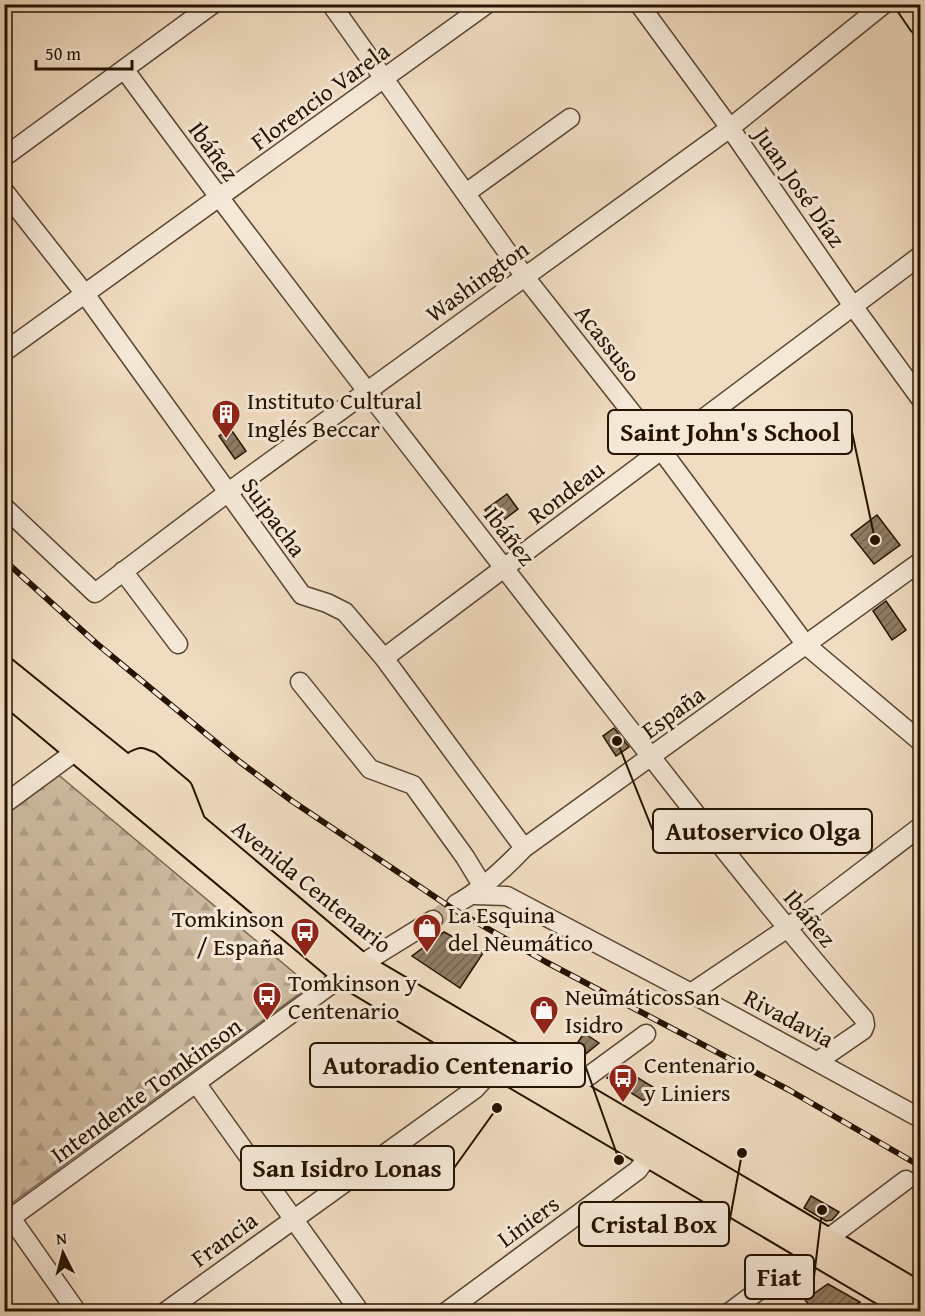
<svg xmlns="http://www.w3.org/2000/svg" width="925" height="1316" font-family="'Gentium Book Plus',serif">
<style>
.forest{fill:url(#forest-firs);stroke:#796650;stroke-width:1.5}
.building{fill:url(#building-hatch);stroke:#251300;stroke-width:1.5}
.lines{fill:none;stroke-linecap:round;stroke-linejoin:round}
.minor-tunnel{stroke:#c7b49a;stroke-width:18;stroke-dasharray:18 9;stroke-linecap:butt}
.minor-casing{stroke:#584530;stroke-width:21}
.major-casing{stroke:#251300;stroke-width:26}
.minor{stroke:#f5e8d7;stroke-width:18}
.major{stroke:#f0dcc1;stroke-width:22}
.rail-casing{stroke:#251300;stroke-width:6}
.rail{stroke:#f5e8d7;stroke-width:4;stroke-dasharray:11;stroke-linecap:butt}
.labels{text-anchor:middle;dominant-baseline:central;stroke-width:6;stroke-linejoin:round;paint-order:stroke}
.street-label{font-size:24px;fill:#251300;stroke:#f5e8d7}
.poi-label{font-size:24px;fill:#251300;stroke:#f5e8d7;text-anchor:start}
.leader{fill:none;stroke:#251300;stroke-width:2}
.callout-dot{fill:#251300;stroke:#f5e8d7;stroke-width:2}
.callout{fill:#f5e8d7;stroke:#251300;stroke-width:2}
.callout-label{font-size:26px;text-anchor:middle;font-weight:bold;fill:#251300}
</style>
<defs>
<pattern id="forest-firs" width="22" height="20" patternUnits="userSpaceOnUse" patternTransform="scale(1.5)"><rect width="22" height="20" fill="#cdbaa0"/><path d="M5 1l3.5 6h-7zM16 11l3.5 6h-7z" fill="#b09f88"/></pattern>
<pattern id="building-hatch" width="6" height="6" patternUnits="userSpaceOnUse" patternTransform="scale(1.5)"><rect width="6" height="6" fill="#8f7c64"/><path d="M-1 1l2-2M0 6l6-6M5 7l2-2" fill="none" stroke="#756450"/></pattern>
</defs>
<rect width="100%" height="100%" fill="#f0dcc1"/>
<filter id="stains"><feTurbulence type="fractalNoise" baseFrequency=".00333" numOctaves="4"/><feColorMatrix values="0 0 0 0 .2 0 0 0 0 .09 0 0 0 0 .02 0 0 0 .5 -.17"/></filter>
<radialGradient id="worn" r=".72"><stop offset=".6" stop-color="#630" stop-opacity="0"/><stop offset="1" stop-color="#630" stop-opacity=".3"/></radialGradient>
<path class="forest" d="M55 772 310 986 5 1208V810Z"/>
<path class="building" d="M230 428 246 451 235 459 219 436Z
M507 494 518 509 497 525 485 510Z
M877 515 900 545 874 564 851 535Z
M886 601 906 630 892 640 873 611Z
M614 728 629 747 616 756 603 736Z
M444 932 483 953 460 988 412 956Z
M584 1033 599 1043 582 1057 575 1058 570 1054Z
M620 1067 653 1087 644 1101 607 1078Z
M811 1196 839 1212 832 1220 826 1221 804 1208Z
M828 1284 860 1302 846 1311H829L826 1307 818 1311H814L805 1300Z"/>
<g class="lines">
<path class="minor-tunnel" d="M433 920 456 904"/>
<g class="minor-casing">
<path id="minor" d="M331 4 525 277 662 451 806 645 920 741
M639 4 730 128 853 306 920 398
M124 69C261 256 404 439 546 622 651 756 753 891 864 1019L865 1025 863 1030 818 1061
M4 157 213 4
M4 191 85 294 302 595 327 603 345 612 384 658 524 848
M466 193 570 118
M4 352 487 4
M4 507 95 593 227 493 730 128 884 4
M123 571 178 644
M384 658 920 256
M300 682 370 769 413 785 465 857 482 885
M4 804 76 751
M474 895 507 896 691 993 920 1118
M456 904C482 890 504 869 524 848L920 562
M691 993 786 929 920 827
M196 1083 360 1312
M571 1089 646 1034
M11 1218 77 1312
M4 1223 344 975 433 920
M165 1312 475 1089 484 1079 500 1054
M446 1312 638 1170 655 1146
M730 1312 906 1180"/>
</g>
<g class="major-casing">
<path id="major" d="M907 4 920 23
M4 668 129 769 360 964 920 1294
M4 691 344 975 494 1065 914 1312
M121 779 136 762 141 760 149 763 181 790 193 821"/>
</g>
<use href="#minor" class="minor"/>
<use href="#major" class="major"/>
<g class="rail-casing">
<path id="rail" d="M4 560 96 643 240 762 292 801 450 907 546 962 789 1090 920 1166"/>
</g>
<use href="#rail" class="rail"/>
</g>
<defs>
<g id="building-pin" transform="scale(1.5)"><path d="M0 17L-7.5 6A9.5 9.5 0 1 1 7.5 6Z" fill="#8f2418" stroke="#f5e8d7"/><path d="M-4-6H4V6H1V3H-1V6H-4ZM-2.5-4.3h1.7v1.8h-1.7ZM.8-4.3h1.7v1.8H.8ZM-2.5-1h1.7V.8h-1.7ZM.8-1h1.7V.8H.8Z" fill="#fff"/></g>
<g id="shop-pin" transform="scale(1.5)"><path d="M0 17L-7.5 6A9.5 9.5 0 1 1 7.5 6Z" fill="#8f2418" stroke="#f5e8d7"/><path d="M-5-2.5h2.3a2.7 3.5 0 0 1 5.4 0H5L5.5 6h-11ZM-1.5-2.5h3a1.5 2.3 0 0 0-3 0Z" fill="#fff"/></g>
<g id="bus-pin" transform="scale(1.5)"><path d="M0 17L-7.5 6A9.5 9.5 0 1 1 7.5 6Z" fill="#8f2418" stroke="#f5e8d7"/><path d="M-5-6H5V4H4V6H2V4H-2V6H-4V4H-5ZM-3.5-4V0h7V-4ZM-3.5 1.2v1.5H-2V1.2ZM2 1.2v1.5H3.5V1.2Z" fill="#fff"/></g>
</defs>
<g fill-rule="evenodd">
<use href="#building-pin" x="226" y="414"/>
<use href="#shop-pin" x="427" y="928"/>
<use href="#bus-pin" x="305" y="932"/>
<use href="#bus-pin" x="267" y="996"/>
<use href="#shop-pin" x="544" y="1010"/>
<use href="#bus-pin" x="623" y="1078"/>
</g>
<g class="labels">
<g class="street-label">
<text transform="translate(320 96) rotate(-36)">Florencio Varela</text>
<text transform="translate(214 151) rotate(54)">Ibáñez</text>
<text transform="translate(800 187) rotate(55)">Juan José Díaz</text>
<text transform="translate(477 281) rotate(-36)">Washington</text>
<text transform="translate(608 343) rotate(52)">Acassuso</text>
<text transform="translate(566 492) rotate(-37)">Rondeau</text>
<text transform="translate(274 517) rotate(54)">Suipacha</text>
<text transform="translate(510 536) rotate(52)">Ibáñez</text>
<text transform="translate(673 712) rotate(-36)">España</text>
<text transform="translate(312 886) rotate(39)">Avenida Centenario</text>
<text transform="translate(810 918) rotate(50)">Ibáñez</text>
<text transform="translate(789 1018) rotate(28)">Rivadavia</text>
<text transform="translate(146 1090) rotate(-36)">Intendente Tomkinson</text>
<text transform="translate(528 1221) rotate(-36)">Liniers</text>
<text transform="translate(224 1239) rotate(-36)">Francia</text>
</g>
<g class="poi-label">
<text x="247" y="400">Instituto Cultural<tspan x="247" dy="28">Inglés Beccar</tspan></text>
<text x="448" y="914">La Esquina<tspan x="448" dy="28">del Neumático</tspan></text>
<text x="284" y="918" text-anchor="end">Tomkinson<tspan x="284" dy="28">/ España</tspan></text>
<text x="288" y="982">Tomkinson y<tspan x="288" dy="28">Centenario</tspan></text>
<text x="565" y="996">NeumáticosSan<tspan x="565" dy="28">Isidro</tspan></text>
<text x="644" y="1064">Centenario<tspan x="644" dy="28">y Liniers</tspan></text>
</g>
</g>
<path class="leader" d="M875 540L852 432M617 741L653 831M619 1160L585 1065M497 1108L454 1168M742 1153L729 1224M822 1210L814 1277"/>
<g class="callout-dot">
<circle cx="875" cy="540" r="6"/>
<circle cx="617" cy="741" r="6"/>
<circle cx="619" cy="1160" r="6"/>
<circle cx="497" cy="1108" r="6"/>
<circle cx="742" cy="1153" r="6"/>
<circle cx="822" cy="1210" r="6"/>
</g>
<g class="callout">
<rect x="608" y="410" width="244" height="44" rx="6"/>
<rect x="653" y="809" width="219" height="44" rx="6"/>
<rect x="310" y="1043" width="275" height="44" rx="6"/>
<rect x="241" y="1146" width="213" height="44" rx="6"/>
<rect x="579" y="1202" width="150" height="44" rx="6"/>
<rect x="745" y="1255" width="69" height="44" rx="6"/>
</g>
<g class="callout-label">
<text x="730" y="441">Saint John's School</text>
<text x="763" y="840">Autoservico Olga</text>
<text x="448" y="1074">Autoradio Centenario</text>
<text x="347" y="1177">San Isidro Lonas</text>
<text x="654" y="1233">Cristal Box</text>
<text x="779" y="1286">Fiat</text>
</g>
<rect width="925" height="1316" fill="none" stroke="#f0dcc1" stroke-width="24"/>
<rect x="6" y="6" width="913" height="1304" fill="none" stroke="#251300" stroke-width="3"/>
<rect x="12" y="12" width="901" height="1292" fill="none" stroke="#251300" stroke-width="1.5"/>
<g transform="translate(63 1253) rotate(354)" stroke="#f5e8d7" stroke-width="4.5" paint-order="stroke">
<path d="M0-4.5L10 22L0 15L-10 22Z" fill="#251300"/>
<text y="-9" font-size="16" font-weight="bold" text-anchor="middle" fill="#251300">N</text>
</g>
<path d="M36 60v9h96v-9" fill="none" stroke="#251300" stroke-width="3"/>
<text x="45" y="60" font-size="18" fill="#251300" stroke="#f5e8d7" stroke-width="4.5" paint-order="stroke">50 m</text>
<rect width="100%" height="100%" filter="url(#stains)"/>
<rect width="100%" height="100%" fill="url(#worn)"/>
</svg>
